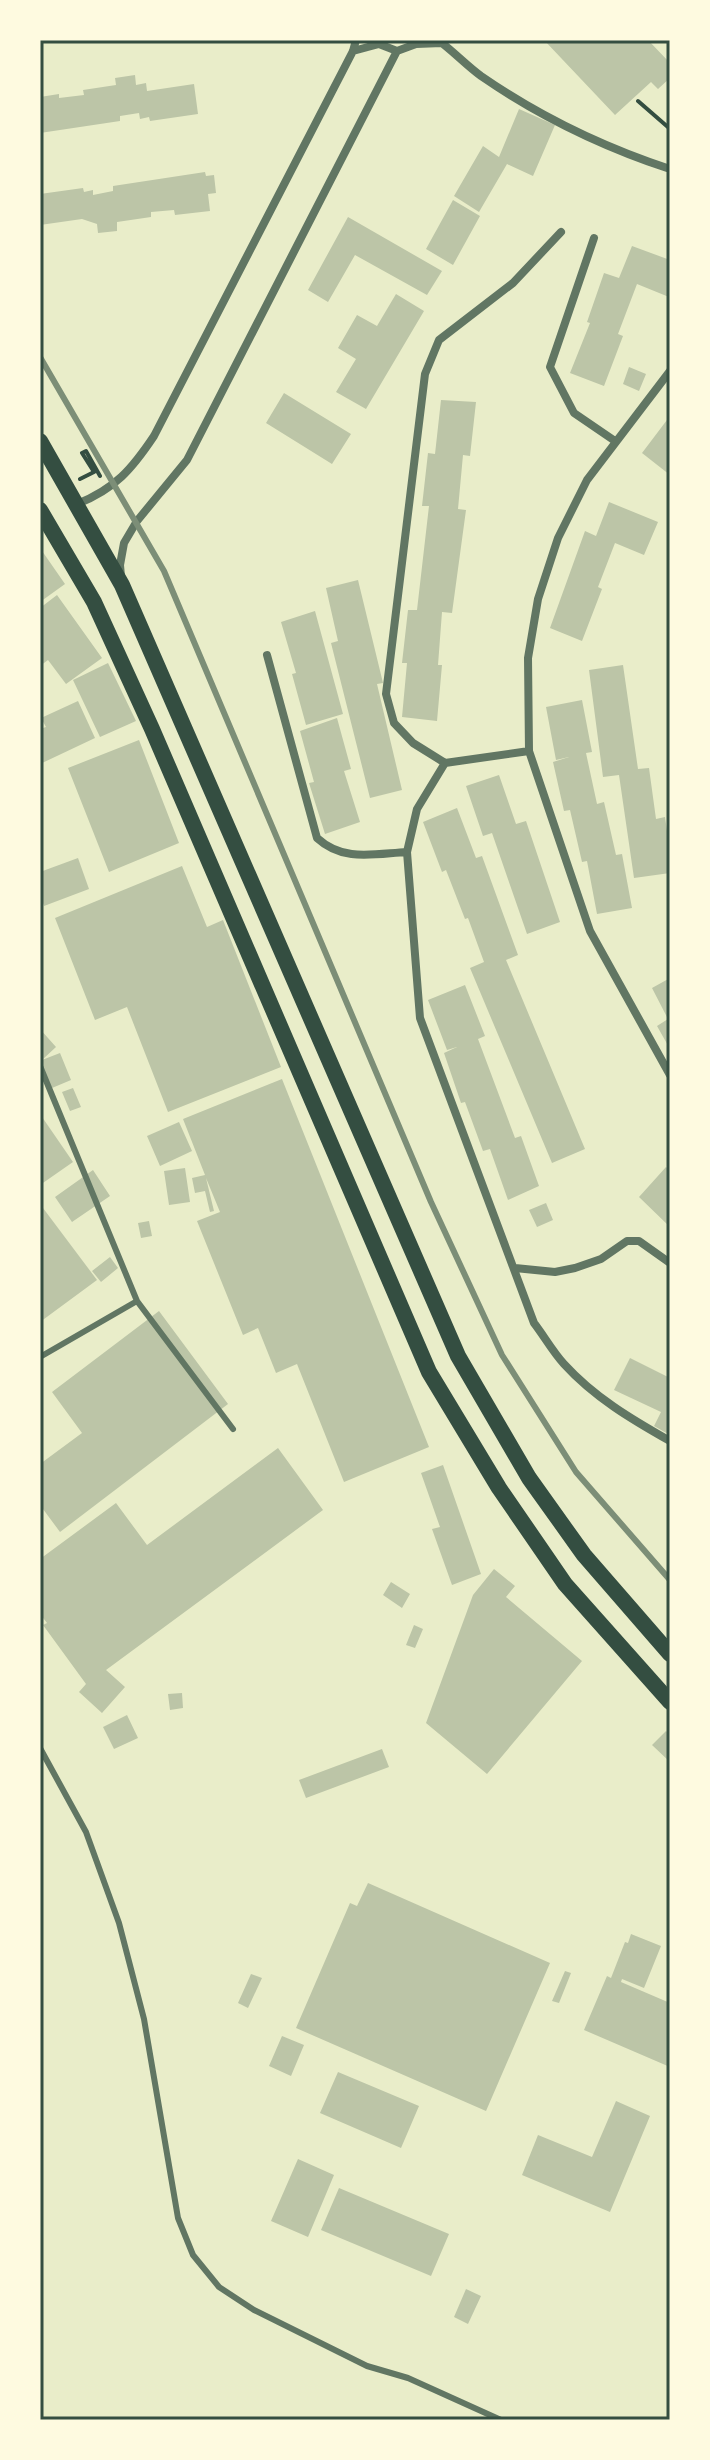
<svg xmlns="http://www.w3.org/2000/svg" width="710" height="2460" font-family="'Alegreya Sans',sans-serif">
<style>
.building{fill:#bcc5a7}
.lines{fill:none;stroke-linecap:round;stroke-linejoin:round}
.path{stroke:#344e41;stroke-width:4}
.service{stroke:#617663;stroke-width:6}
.minor{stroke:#617663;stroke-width:8}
.secondary{stroke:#344e41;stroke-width:16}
.rail{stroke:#7c8e77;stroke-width:6}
.neatline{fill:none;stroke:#344e41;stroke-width:3}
</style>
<rect width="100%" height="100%" fill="#e9edc9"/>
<path class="building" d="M544 40H648L670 63V78L658 89 651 82 615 115Z
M135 75 136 85 146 83 147 91 194 84 198 114 150 121 149 117 140 119 139 113 120 116V121L40 133V97L59 94V98L84 95 83 90 116 85 115 78Z
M519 109 555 125 533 176 507 164 479 212 454 196 483 146 499 157Z
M205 172 206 176 214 175 216 193 208 194 210 211 175 215 174 210 151 212V217L117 222V231L98 233 97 224 82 219 40 225V194L83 188 84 192 93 190V195L113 191V186Z
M453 200 480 216 453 265 426 249Z
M348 217 442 271 427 295 355 255 328 302 308 290Z
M632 246 670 260V293L669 297 637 284 618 334 623 336 604 386 570 373 590 323 587 322 604 273 619 278Z
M396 294 424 311 366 409 336 392 356 359 338 348 357 315 377 326Z
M629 367 646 374 639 391 623 384Z
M284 393 351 434 332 464 266 423Z
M441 400 476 402 470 456 463 455 458 509 466 510 452 613 442 612 438 665H442L437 721 402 717 407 663H402L408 610H417L429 506H422L428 453 435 454Z
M670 416V475L642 453Z
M609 502 658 522 644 555 615 543 598 587 602 589 582 641 550 628 585 531 596 536Z
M40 548 65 584 40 602Z
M358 580 383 683 377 684 402 790 370 798 331 643 338 641 326 588Z
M57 595 102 658 66 684 48 660 40 666V608Z
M315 611 343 714 306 725 292 674 296 673 281 622Z
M108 663 136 721 100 737 73 680Z
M623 665 638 769 649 768 656 819 665 817 670 852V873L634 878 619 775 603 777 589 670Z
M582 700 592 752 586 753 597 804 604 802 616 855 622 854 632 908 597 914 587 861 582 862 570 810 564 811 553 762 569 757 556 760 546 707Z
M78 701 95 738 40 764V729L46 727 41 718Z
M337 718 351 769 344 771 360 822 325 834 309 783 314 782 300 731Z
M139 740 179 843 109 872 68 768Z
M499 775 516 824 526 821 560 922 527 934 492 833 483 836 466 786Z
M457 808 476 858 482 856 518 955 506 960 585 1149 552 1163 470 968 484 962 468 918 465 919 446 870 442 872 423 822Z
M78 858 89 889 44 906 40 894V872Z
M182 866 207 927 223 920 281 1067 168 1112 127 1007 95 1020 55 918Z
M670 978V1049L657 1026 668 1019 652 988Z
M465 985 485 1036 478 1039 515 1138 521 1136 539 1186 508 1200 490 1149 483 1151 465 1102 461 1103 444 1053 457 1047 447 1050 428 1000Z
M40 1029 56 1047 42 1060 60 1053 71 1080 52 1088 40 1062Z
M282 1079 429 1447 344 1482 297 1364 276 1373 258 1328 243 1335 197 1221 220 1212 206 1178 214 1211 210 1212 205 1191 195 1193 192 1178 205 1175 183 1119Z
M73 1088 81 1107 70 1111 62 1092Z
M40 1114 73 1162 40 1185Z
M179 1122 192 1151 160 1166 147 1136Z
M666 1167 670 1171V1227L639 1197Z
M185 1168 190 1202 169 1205 164 1171Z
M93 1170 110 1196 72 1222 55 1197Z
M546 1203 553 1220 537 1227 529 1210Z
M40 1204 97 1280 40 1322Z
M149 1221 152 1236 141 1238 138 1223Z
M110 1257 118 1268 101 1282 92 1271Z
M159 1311 228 1404 60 1532 40 1505V1464L82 1433 52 1392Z
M630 1358 670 1378V1435L654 1426 661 1412 614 1390Z
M278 1448 323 1510 106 1670 125 1687 102 1713 79 1692 86 1684 43 1625 47 1623 40 1614V1559L116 1503 147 1545Z
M443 1465 481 1574 452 1585 432 1529 440 1527 421 1473Z
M494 1569 515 1586 506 1597 582 1661 487 1774 426 1723 473 1595Z
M391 1582 410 1594 402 1608 383 1595Z
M414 1625 423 1629 415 1648 406 1645Z
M182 1693 183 1708 170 1710 168 1694Z
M127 1715 138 1738 114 1749 103 1727Z
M666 1731 670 1735V1762L652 1745Z
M382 1749 389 1767 306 1798 299 1780Z
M368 1883 550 1963 486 2111 296 2028 350 1903 357 1906Z
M631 1934 661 1946 644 1988 622 1979 621 1982 670 2003V2067L584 2030 607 1976 611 1978 625 1942 628 1943Z
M565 1971 571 1973 559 2003 552 2001Z
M251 1974 262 1978 248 2008 238 2003Z
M282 2036 304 2045 291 2076 269 2066Z
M338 2072 419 2106 401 2148 320 2113Z
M616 2101 650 2116 610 2212 522 2175 538 2135 592 2157Z
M298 2159 334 2175 308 2237 271 2221Z
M339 2188 449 2234 431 2276 321 2230Z
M466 2289 481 2296 468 2324 454 2317Z"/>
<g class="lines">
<path class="path" d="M638 101 669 128 670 136
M80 479 94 472 82 453 86 451 100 476"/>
<path class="service" d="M40 1066 137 1301 233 1429
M40 1357 137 1301
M40 1748 86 1832 119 1923 144 2019 178 2218 193 2255 219 2287 254 2310 367 2366 408 2378 501 2420"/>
<path class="minor" d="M438 40C453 51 466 65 481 76 539 116 603 147 670 169
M353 51 379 44 397 51 416 44 442 43
M594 238 550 367 574 413 615 441
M670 371 587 480 558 538 538 599 528 658 529 751 590 931 670 1075
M77 504C115 489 132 469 154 436L353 51 356 40
M121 576 120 565 124 543 137 521 187 460 397 51
M267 655 317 838C343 862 373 854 407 852
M529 751 445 763 413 743 394 723 386 694 425 374 439 340 513 283 561 232
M445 763 417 809 407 852 420 1018 534 1323C544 1336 553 1352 564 1364 594 1397 631 1419 670 1441
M515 1268 555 1272 575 1268 601 1259 627 1241H639L670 1263"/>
<path class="secondary" d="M40 441 122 585 458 1356 529 1478 584 1555 670 1654
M40 510 94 602 152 729 429 1372 499 1488 565 1584 670 1702"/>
<path class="rail" d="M40 357 164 571 431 1202 502 1355 576 1472 670 1580"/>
</g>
<rect width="710" height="2460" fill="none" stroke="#fefae0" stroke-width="84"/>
<rect x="42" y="42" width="626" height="2376" class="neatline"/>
</svg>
